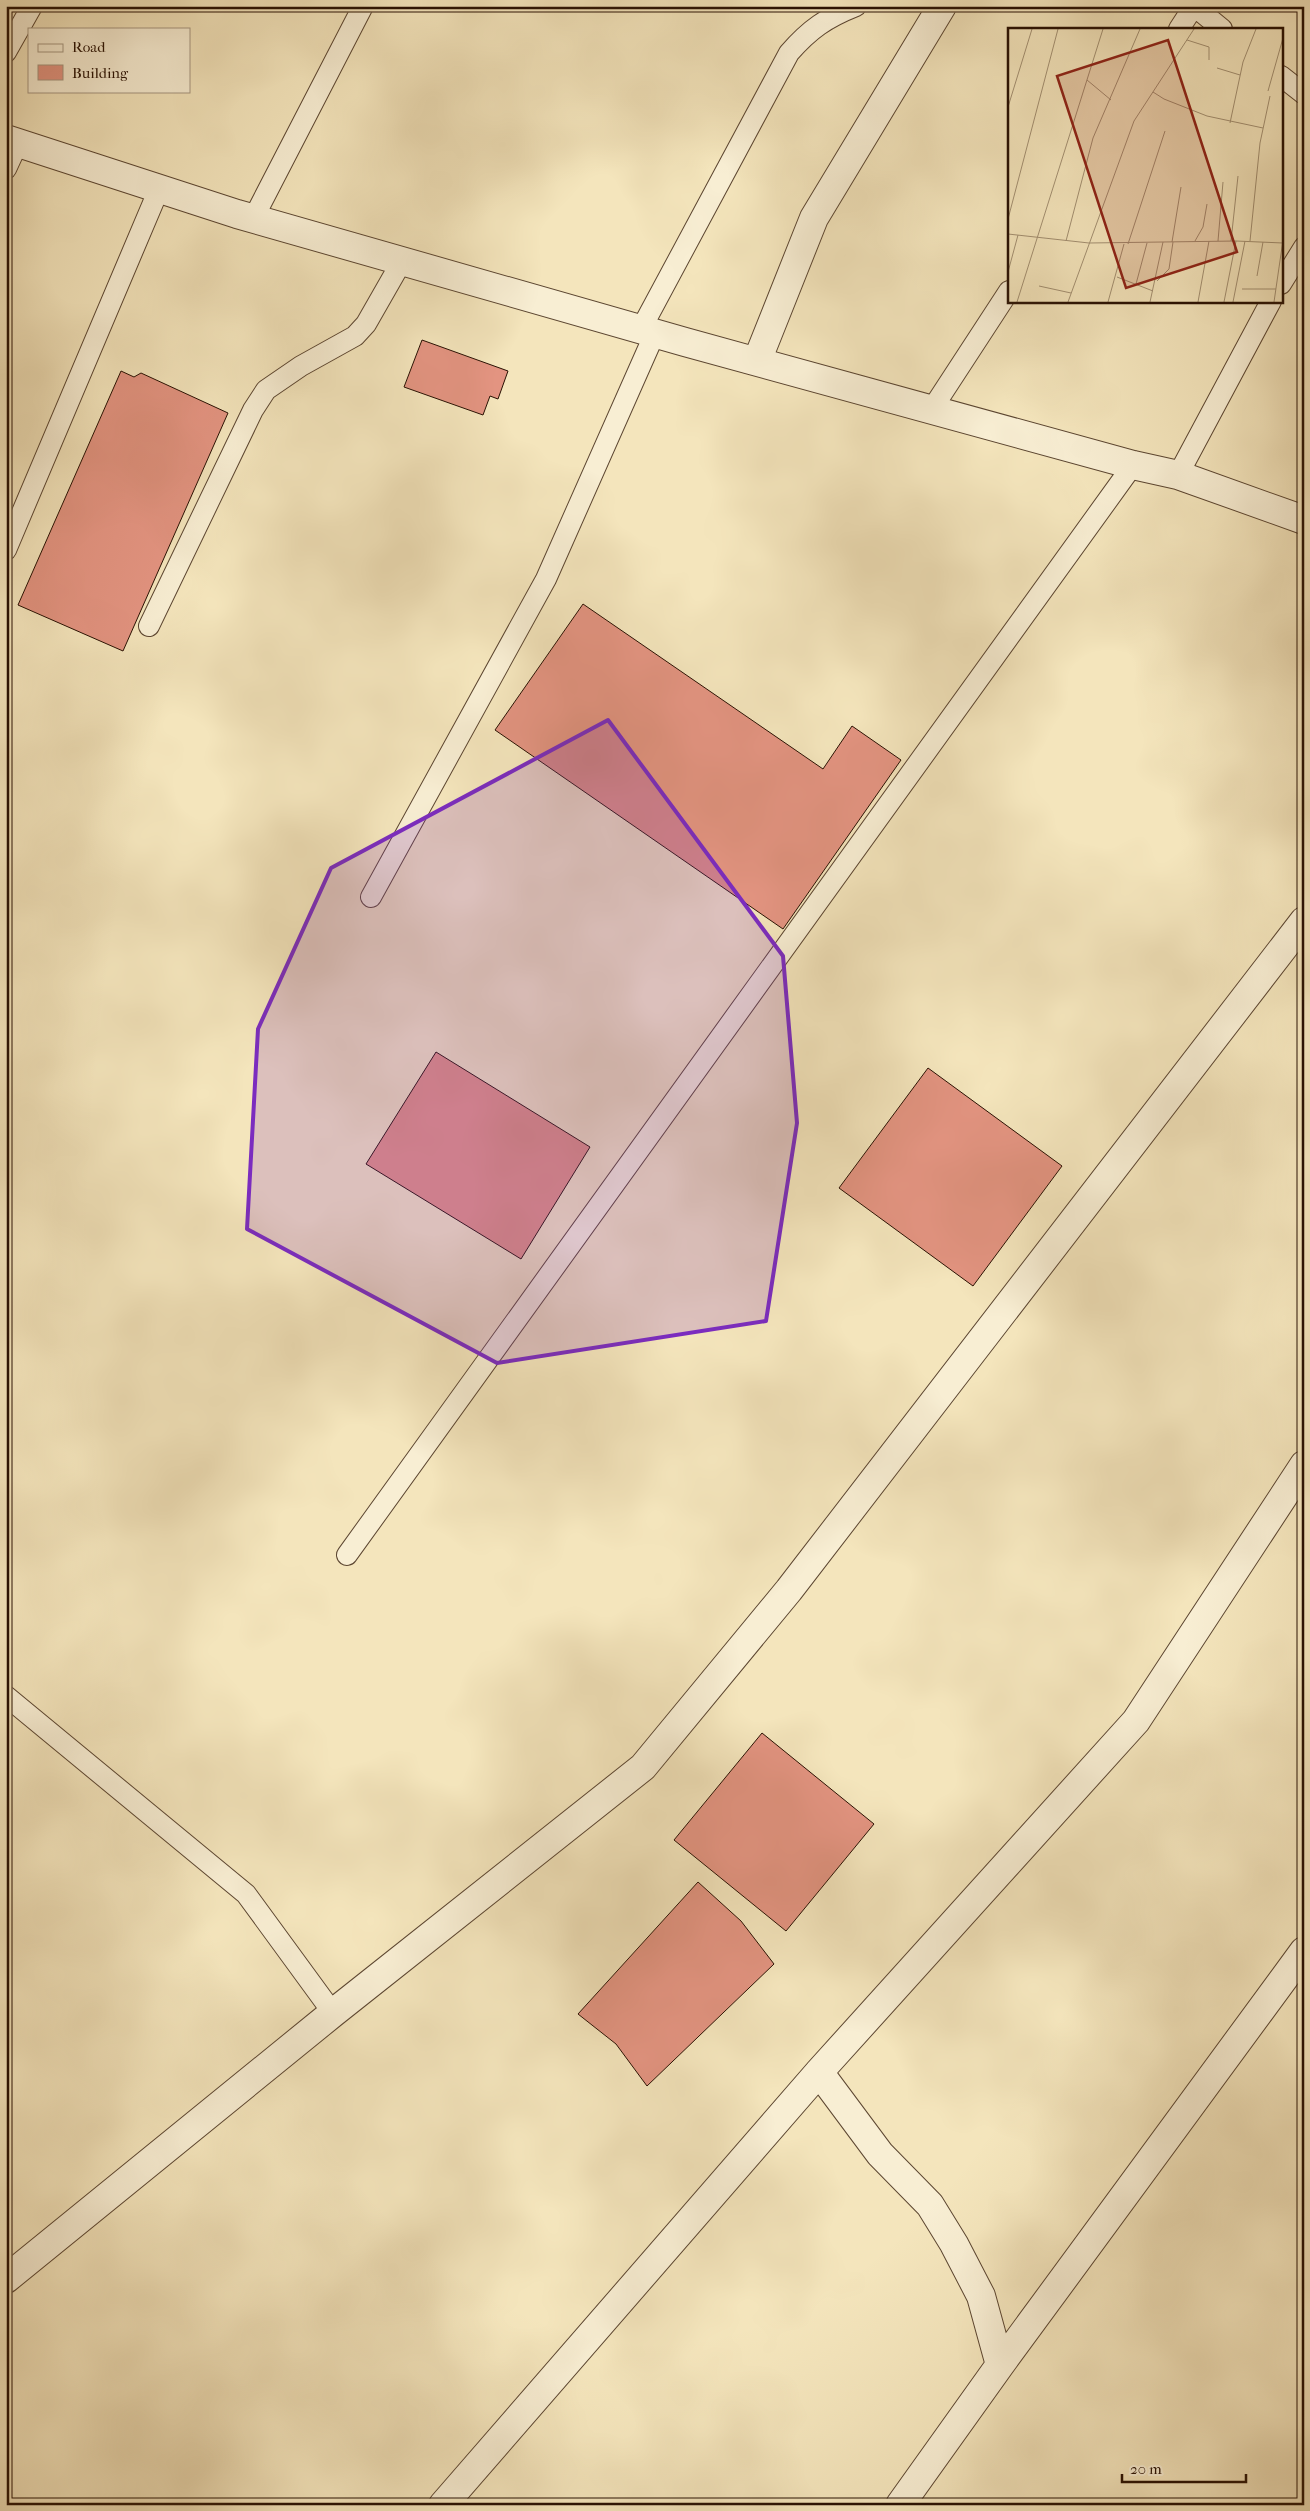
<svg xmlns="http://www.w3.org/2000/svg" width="1310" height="2511" font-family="'IM FELL French Canon',serif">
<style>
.building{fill:#e39481;stroke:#291103}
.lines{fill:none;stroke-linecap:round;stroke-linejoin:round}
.lane-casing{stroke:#5c4631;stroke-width:22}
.street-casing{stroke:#5c4631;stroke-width:30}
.lane{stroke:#f8eed3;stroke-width:20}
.street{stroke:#f8eed3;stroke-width:28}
.marked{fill:#7b2cbf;fill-opacity:0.2;stroke:#7b2cbf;stroke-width:4;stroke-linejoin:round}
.inset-road{fill:none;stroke:#a39072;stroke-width:1}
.view{fill:#8f2418;fill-opacity:0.15;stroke:#8f2418;stroke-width:2.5}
.inset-edge{fill:none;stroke:#291103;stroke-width:2.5}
</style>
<rect width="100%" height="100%" fill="#f4e5bc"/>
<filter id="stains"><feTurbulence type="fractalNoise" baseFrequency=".004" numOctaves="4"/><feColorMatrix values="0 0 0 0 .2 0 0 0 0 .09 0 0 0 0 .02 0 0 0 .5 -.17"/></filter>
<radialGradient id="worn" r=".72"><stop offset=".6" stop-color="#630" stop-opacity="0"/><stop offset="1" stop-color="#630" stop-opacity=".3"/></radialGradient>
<path class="building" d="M422 340 508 371 498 399 490 396 483 415 404 387Z
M121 371 134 377 141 373 228 413 123 651 18 605Z
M583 604 823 769 852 726 901 760 783 929 495 730Z
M436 1052 590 1147 521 1259 366 1164Z
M928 1068 1062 1166 973 1286 839 1188Z
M762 1733 874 1824 786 1931 674 1840Z
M698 1882 741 1921 774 1964 647 2086 616 2044 578 2014Z"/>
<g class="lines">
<g class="lane-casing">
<path id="lane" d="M1194 6 1222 29
M1179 29 1194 6
M6 52 32 6
M1281 76 1304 94
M6 169 18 143
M253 219 363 6
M1281 284 1304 247
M641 329 789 53C810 29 826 18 856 6
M932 409 1009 291
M1178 475 1271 301
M6 550 159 189
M149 626 253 410 266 390 301 366 355 336 366 324 402 261
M371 897 546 579 655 333
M347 1555 1133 465
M6 1696 246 1894 333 2013"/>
</g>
<g class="street-casing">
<path id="street" d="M6 139 237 214 685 342 1133 465 1178 475 1304 520
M757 361 814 218 942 6
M819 2072 880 2154 930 2205 954 2244 981 2296 1000 2365
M6 2279 333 2013 643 1767 789 1590 1304 921
M443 2505 819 2072 1136 1721 1304 1465
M900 2505 1000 2365 1304 1951"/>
</g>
<use href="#lane" class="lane"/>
<use href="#street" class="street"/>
</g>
<path class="marked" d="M608 720 783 956 797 1123 766 1321 497 1363 247 1229 258 1029 331 868Z"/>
<g transform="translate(1008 28)">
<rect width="275" height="275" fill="#f4e5bc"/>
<path class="inset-road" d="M179 12 201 19V32M209 40 232 47M79 52 103 72M260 63 275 10M145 64 156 71 199 88 255 100M0 79 24 1M222 95 235 34 248 1M0 191 50 1M0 206 81 215 228 213 275 215M58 213 85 110 132 1M187 213 195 199 199 176M210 213 215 154M223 213 230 148M242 213 252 115 262 68M164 214 173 159M120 216 157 103M0 244 10 207M249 248 255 214M109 249 145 263M149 253 161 241 165 214M128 256 139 215M31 258 63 265M234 261H268M9 274 95 1M60 274 126 93 186 1M100 274 116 216M142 274 155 214M190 274 201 213M216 274 228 213M225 274 237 213M266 274 275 212"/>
<path class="view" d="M160 12 229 224 118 260 49 48Z"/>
<rect width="275" height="275" class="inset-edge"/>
</g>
<rect width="1310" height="2511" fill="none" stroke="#f4e5bc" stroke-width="25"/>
<rect x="8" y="8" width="1295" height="2496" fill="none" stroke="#291103" stroke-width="2.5"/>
<rect x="12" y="12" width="1285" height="2486" fill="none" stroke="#291103"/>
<rect x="28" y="28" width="162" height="65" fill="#f8eed3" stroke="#a59680"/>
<rect x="38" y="44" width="25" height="8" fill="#f8eed3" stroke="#a59680"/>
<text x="72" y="52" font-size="15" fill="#291103">Road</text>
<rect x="38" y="65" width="25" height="15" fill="#e39481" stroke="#a59680"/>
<text x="72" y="78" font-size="15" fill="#291103">Building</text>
<path d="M1122 2474v8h124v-8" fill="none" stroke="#291103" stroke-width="2.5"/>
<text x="1130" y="2474" font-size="15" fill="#291103" stroke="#f8eed3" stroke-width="4" paint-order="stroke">20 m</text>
<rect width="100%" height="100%" filter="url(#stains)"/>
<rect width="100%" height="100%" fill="url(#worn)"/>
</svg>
